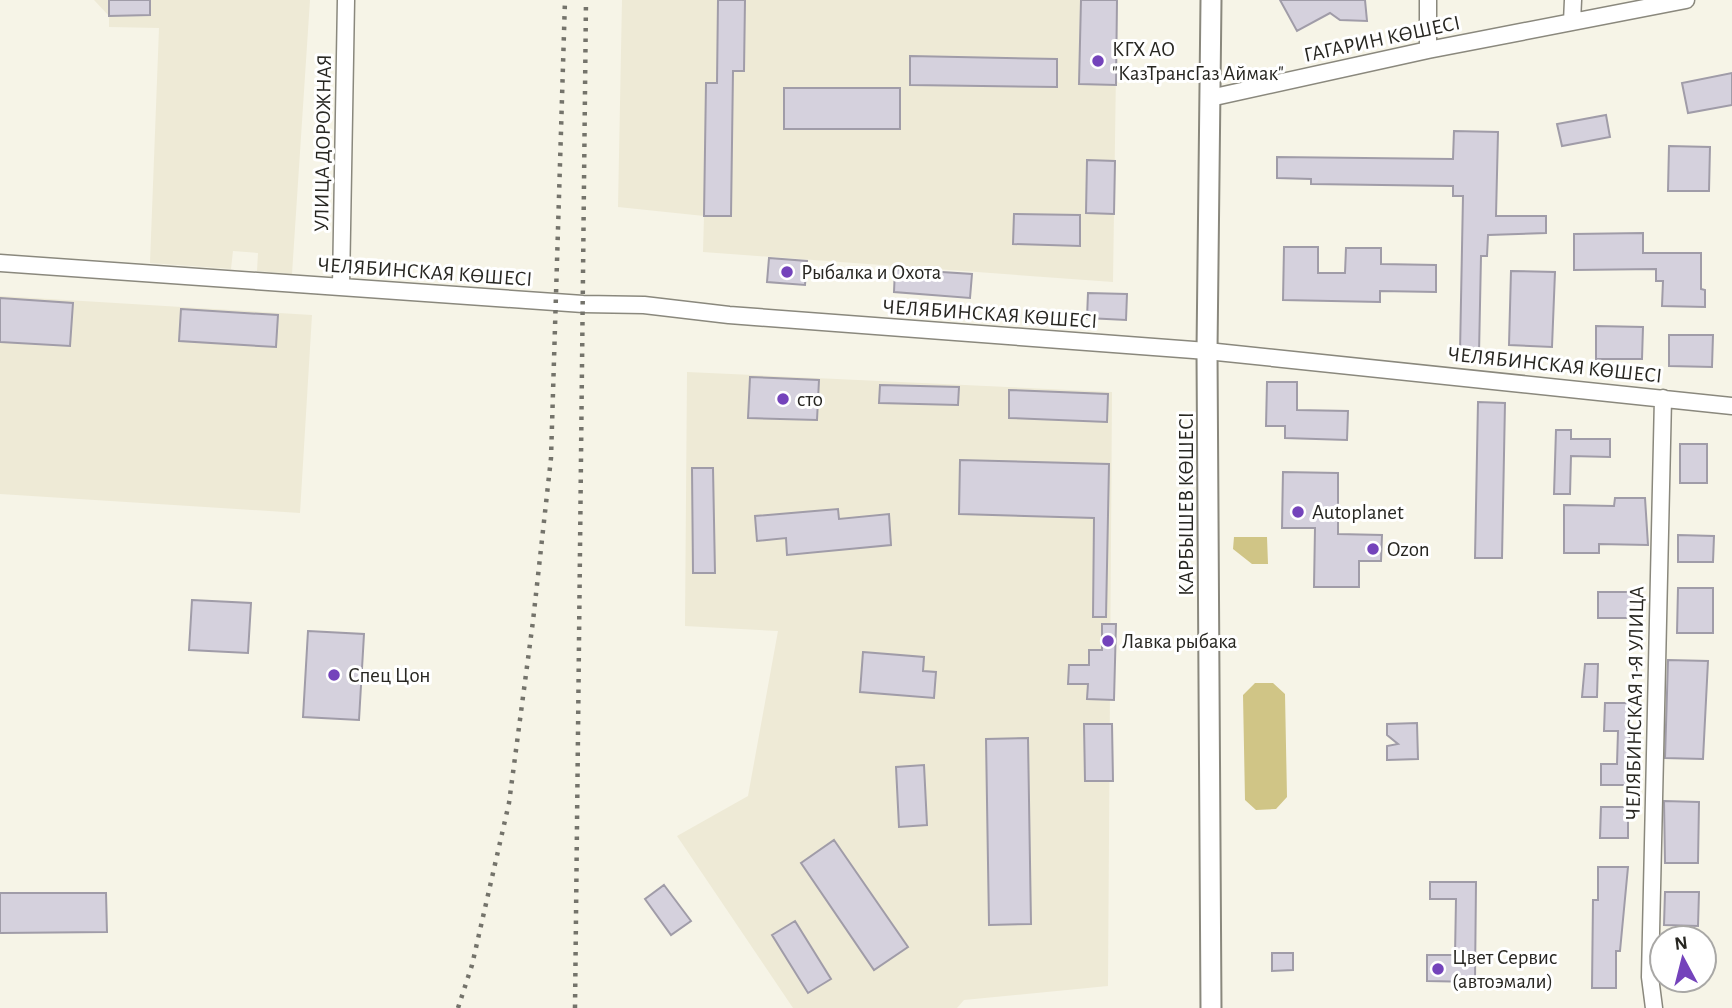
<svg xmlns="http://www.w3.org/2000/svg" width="1732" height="1008" font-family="'Alegreya Sans',sans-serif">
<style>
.built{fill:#eeead6}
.green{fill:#d0c586}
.building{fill:#d5d1dd;stroke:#a09ca8;stroke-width:2}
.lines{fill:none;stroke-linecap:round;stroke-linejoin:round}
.minor-casing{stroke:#8a887d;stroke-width:19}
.major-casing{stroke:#8a887d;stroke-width:23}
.minor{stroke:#fff;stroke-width:16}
.major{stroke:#fff;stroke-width:19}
.rail{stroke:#74736b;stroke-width:4.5;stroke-dasharray:3.5 7;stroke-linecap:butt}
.poi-dot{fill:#7443bb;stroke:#fff;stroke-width:2.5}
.labels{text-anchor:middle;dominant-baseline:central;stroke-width:6;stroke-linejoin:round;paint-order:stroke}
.street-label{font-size:21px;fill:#272621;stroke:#fff}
.poi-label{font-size:21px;fill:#272621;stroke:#fff;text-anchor:start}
</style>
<rect width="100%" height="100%" fill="#f6f4e7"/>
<path class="built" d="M94 0H310L292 274 257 271 258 253 233 251 231 269 150 263 159 28 109 27V16Z
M622 0H1117L1113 282 703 252 704 216 618 207Z
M0 296 312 315 300 513 0 494Z
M687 372 1112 392 1108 986 964 1000 957 1008H793L677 836 748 796 778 631 685 626Z"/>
<path class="green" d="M1234 537H1267L1268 564H1252L1233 549Z
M1255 683H1273L1285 694 1287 797 1276 809 1256 810 1245 800 1243 695Z"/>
<path class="building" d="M109 0H150V15L109 16Z
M718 0H745L744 71H733L731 216H704L706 83H717Z
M1081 0H1117L1116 85 1079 84Z
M1280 0H1365L1367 21 1340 20 1330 13 1297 31Z
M910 56 1057 59V87L910 85Z
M1732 73V105L1688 113 1682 83Z
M784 88H900V129H784Z
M1606 115 1610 137 1562 146 1557 124Z
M1454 131 1498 132 1496 216H1546V233L1488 235 1487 256H1481L1479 354 1460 353 1463 196H1453V186L1311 184V179L1277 178V157L1453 159Z
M1669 146 1710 147 1709 191H1668Z
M1087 160 1115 161 1114 214 1086 213Z
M1014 214 1080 215V246L1013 244Z
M1643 233V253H1701V289L1705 290V307L1662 306 1663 281H1656V269L1574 270V234Z
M1284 247H1318V273H1345L1346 248H1381V264L1436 265V292L1380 291V302L1283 300Z
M769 258 807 261 805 285 767 282Z
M895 269 972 274 970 298 894 292Z
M1511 271 1555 272 1552 347 1509 345Z
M1088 293 1127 294 1126 320 1087 318Z
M0 298 73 303 70 346 0 342Z
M181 309 278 315 276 347 179 341Z
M1596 326 1643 327 1642 359H1596Z
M1669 335H1713L1712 367 1669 366Z
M750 377 819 380 817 420 748 418Z
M1267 382H1297V410L1348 411 1347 440 1285 438V426H1266Z
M880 385 959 387 958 405 879 403Z
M1009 390 1108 394 1107 422 1009 418Z
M1478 402 1505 403 1502 558H1475Z
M1556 430H1571V439H1610V457L1571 456 1570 494H1554Z
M1680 444H1707V483H1680Z
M960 460 1109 464 1106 617H1093L1094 518 959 514Z
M692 468H713L715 573H693Z
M1283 472 1338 473V534L1382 535 1381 561H1359V587H1314L1315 528H1282Z
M1615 498H1645L1648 545 1599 544V553H1564V505L1614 506Z
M838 509 839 519 889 514 891 545 787 555 786 538 757 541 755 516Z
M1678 535 1714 536 1713 562H1678Z
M1678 588H1713V633H1677Z
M1598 592H1635L1634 618H1598Z
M192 600 251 603 248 653 189 650Z
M1102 624H1116L1114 700 1087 699 1088 684H1068L1069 665H1089V650H1102Z
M308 631 364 634 359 720 303 717Z
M863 652 924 657 923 671 936 672 934 698 860 692Z
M1668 660 1708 661 1703 759 1665 758Z
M1585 664H1598L1597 697H1582Z
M1605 703H1631L1628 785H1601V764H1617L1618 731H1604Z
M1417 723 1418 759 1387 760V746L1398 744 1387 735V724Z
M1084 724H1112L1113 781H1085Z
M1028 738 1031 924 989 925 986 739Z
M924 765 927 825 899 827 896 767Z
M1664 801 1699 802 1698 863H1665Z
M1601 807H1628V838H1600Z
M834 840 908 947 874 970 801 863Z
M1598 867H1628L1620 951H1616V988H1592L1593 900H1598Z
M1430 882H1476L1475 982 1427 981V955H1455L1456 899H1430Z
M664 885 691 921 671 935 645 899Z
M1665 892H1699L1698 926 1664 925Z
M0 893H106L107 932 0 933Z
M795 921 831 979 808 993 772 935Z
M1272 953H1293V970L1272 971Z"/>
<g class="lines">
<g class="minor-casing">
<path id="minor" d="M1572 22 1573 0
M1428 50V0
M1210 98 1428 50 1686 0
M0 263 583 304 644 305 729 315 1207 351 1732 406
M341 287 346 0
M1654 1008 1650 977 1663 398"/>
</g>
<g class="major-casing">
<path id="major" d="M1211 1008 1207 351 1211 0"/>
</g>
<use href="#minor" class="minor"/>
<use href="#major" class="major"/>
<path class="rail" d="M458 1008 472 965 509 803 533 621 551 458 565 0
M575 1008 586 0"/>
</g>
<g class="poi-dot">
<circle cx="1098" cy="61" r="7"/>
<circle cx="787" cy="272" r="7"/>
<circle cx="783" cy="399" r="7"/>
<circle cx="1298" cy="512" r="7"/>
<circle cx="1373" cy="549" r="7"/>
<circle cx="1108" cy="641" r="7"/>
<circle cx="334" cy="675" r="7"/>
<circle cx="1438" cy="969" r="7"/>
</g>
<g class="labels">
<g class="street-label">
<text transform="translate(1382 39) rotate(-12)">ГАГАРИН КӨШЕСІ</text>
<text transform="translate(323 143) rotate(-89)">УЛИЦА ДОРОЖНАЯ</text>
<text transform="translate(425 272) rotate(4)">ЧЕЛЯБИНСКАЯ КӨШЕСІ</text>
<text transform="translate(990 314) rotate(4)">ЧЕЛЯБИНСКАЯ КӨШЕСІ</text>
<text transform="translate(1555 365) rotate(6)">ЧЕЛЯБИНСКАЯ КӨШЕСІ</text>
<text transform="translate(1186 504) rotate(-90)">КАРБЫШЕВ КӨШЕСІ</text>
<text transform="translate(1635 703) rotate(-89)">ЧЕЛЯБИНСКАЯ 1-Я УЛИЦА</text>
</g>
<g class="poi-label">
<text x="1112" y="49">КГХ АО<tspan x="1112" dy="24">"КазТрансГаз Аймак"</tspan></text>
<text x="801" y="272">Рыбалка и Охота</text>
<text x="797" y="399">сто</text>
<text x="1312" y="512">Autoplanet</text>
<text x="1387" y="549">Ozon</text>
<text x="1122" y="641">Лавка рыбака</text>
<text x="348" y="675">Спец Цон</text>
<text x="1452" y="957">Цвет Сервис<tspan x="1452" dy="24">(автоэмали)</tspan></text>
</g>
</g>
<g transform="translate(1683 959) rotate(353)"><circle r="33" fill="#ffffff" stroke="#a9a8a6" stroke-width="2"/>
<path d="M0-5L12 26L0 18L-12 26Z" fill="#7443bb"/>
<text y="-10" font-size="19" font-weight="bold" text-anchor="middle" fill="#272621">N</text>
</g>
</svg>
